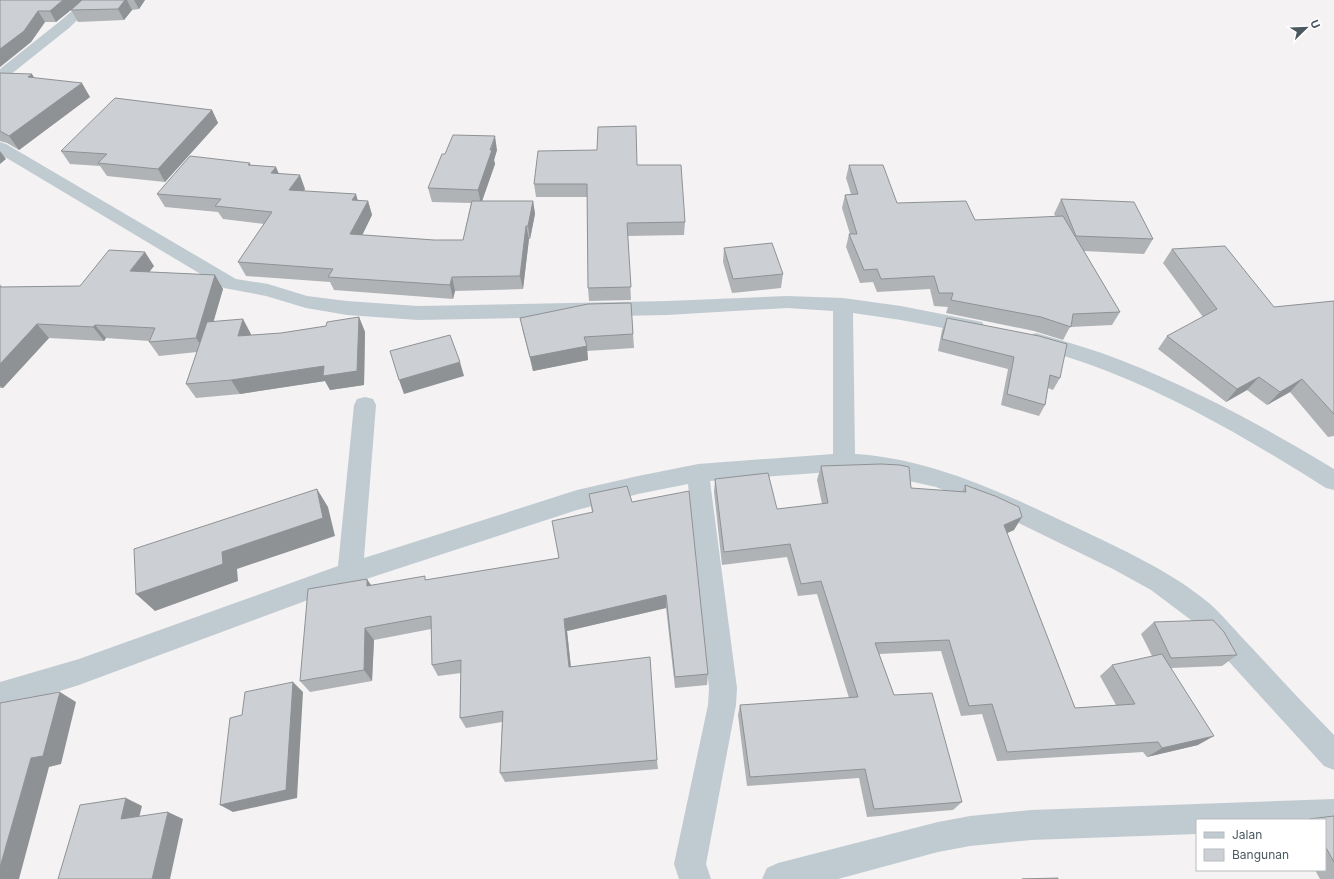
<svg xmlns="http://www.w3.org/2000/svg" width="1334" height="879" font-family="Inter,sans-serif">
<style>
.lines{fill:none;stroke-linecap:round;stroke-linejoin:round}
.minor{fill:#c0cbd1;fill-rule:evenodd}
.wall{fill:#afb3b6}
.shaded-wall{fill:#8f9294}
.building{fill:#ccd0d4;stroke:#8f9294}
</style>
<rect width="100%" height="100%" fill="#f4f2f3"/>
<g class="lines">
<path class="minor" d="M85 0H98L69 28 5 79 0 80V69L59 22Z
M0 142 6 144 236 279 268 284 307 296 347 301 418 306 667 301 787 296 843 298 901 306 982 322 985 327 982 332 975 334 901 320 853 313 855 454C934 459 1005 494 1075 527 1121 549 1169 570 1209 603 1224 616 1237 633 1251 647 1278 676 1306 706 1334 735V770L1324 766 1191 620 1151 590 1113 569 988 508 936 487 873 473 844 471 710 481 737 688 736 705 706 864 711 879H679L674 864 708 705 709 688 688 484 638 494 577 510 351 584 79 685 0 710V682L79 659 338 566 354 405 357 399 365 397 373 399 376 405 364 558 577 490 638 476 698 464 833 454V311L787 308 667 315 418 320 347 315 306 308 266 296 224 288 0 154Z
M1036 333C1065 341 1095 350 1123 361 1197 390 1266 428 1334 469V490L1326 488C1256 444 1184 401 1107 371 1081 361 1055 353 1029 345L1026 340 1029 335Z
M1334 799V829H1325V820H1197V834L1031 840 970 846 938 852 838 879H762L767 868 778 863 938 822 970 816 1031 810Z"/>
</g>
<path class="wall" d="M0 0H145L139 9 132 10 124 20 78 22 71 10 75 7 56 22H45L31 42 0 67Z
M0 73 34 78 90 97 19 150 7 143 0 141Z
M212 110 218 123 165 182 107 176 100 166 70 164 61 151Z
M497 150 494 160 495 164 482 201H533L535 214 530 239H529L523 289 455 291 453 299 334 290 330 282 246 276 238 262 264 224 223 219 218 212 165 207 157 194 250 163 251 165 276 167 278 174 305 189 304 191 358 201H368L372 215 362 235 434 240H463L471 203 432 202 428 188Z
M637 165 685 222 684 235 628 236 631 300 589 301 588 288 587 197H536L534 184Z
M849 165 897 203 975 220 1056 217 1054 214 1061 199 1153 239 1144 254 1084 251 1120 312 1112 325 1070 327 1063 340 1034 331 946 313 948 307 934 306 930 289 877 292 873 282 860 283 846 247 849 234H850L842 208 845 195 851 194 846 178Z
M724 248 783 274 781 288 732 293 723 262Z
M1172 249 1274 307 1334 301V436L1328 437 1290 392 1267 405 1247 390 1226 402 1158 349 1167 336 1203 317 1163 263Z
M154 266 149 272 215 275 223 289 213 322 251 334V335L281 333 326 326 359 317 365 332 364 385 330 390 325 381 240 394 196 398 186 384 197 352 159 356 149 342 150 341 106 338 104 341 49 338 3 388H0V284L2 287 80 286Z
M631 303 634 348 587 351 588 360 533 371 523 332 520 318Z
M947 318 1060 378 1053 390 1048 388 1045 405 1039 416 1001 405 1008 369 938 351 942 330Z
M821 466 911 488 962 492 965 485 1014 530 1007 533 1075 708 1116 705 1100 676 1112 665 1152 656 1141 634 1154 622 1237 655 1222 666 1171 668 1198 745 1147 757 1143 752 997 761 982 714 961 716 941 651 879 654 894 695 962 802 953 810 867 817 859 778 747 786 738 715 740 705 849 698 817 594 798 596 787 557 722 565 714 492 715 479 777 509 822 504 817 480Z
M589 494 632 502 708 674 707 685 675 688 666 608 567 631 571 667 657 760 658 769 505 782 500 773 502 722 466 728 460 718 461 673 438 676 432 665 431 629 374 640 372 681 310 692 300 681 371 585 427 580 559 558 592 512Z
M1334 816V879H1320L1315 870H1325V820H1306L1309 819Z"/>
<path class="shaded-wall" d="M63 0H83L56 22 50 11Z
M125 0H127L132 10 124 20 118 9Z
M134 0H145L139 9Z
M38 11 45 22 31 42 0 67V49Z
M32 74 40 87 28 77Z
M82 83 90 97 19 150 9 136Z
M212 110 218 123 165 182 158 169Z
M495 136 497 150 494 160 495 164 481 204 478 190Z
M0 151 6 159 0 164Z
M276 167 282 181 271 173Z
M300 175 305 189 295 204 289 190Z
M356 194 360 208 352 200Z
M368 201 372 215 356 248 350 234Z
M533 201 535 214 530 239 528 226Z
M526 226 529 239 523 289 520 276Z
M145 252 154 266 139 285 130 271Z
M215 275 223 289 205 351 196 338Z
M452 277 455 291 453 299 450 285Z
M359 317 365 332 364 385 330 390 325 381 240 394 231 380 324 366Z
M243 319 251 334 247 350 238 336Z
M37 324 49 338 3 388 0 386V364Z
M95 325 106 338 104 341 93 327Z
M587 346 588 360 533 371 530 357Z
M460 362 464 376 404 394 399 380Z
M1259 377 1247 390 1226 402 1237 389Z
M1302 379 1290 392 1267 405 1280 392Z
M317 489 328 507 335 536 237 569 238 581 155 611 136 594 222 552Z
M1022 517 1014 530 996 538 1004 525Z
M367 579 375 591 367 586Z
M666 595V608L567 631 572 678 569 667 564 619Z
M365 628 374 640 372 681 364 670Z
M293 682 303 692 297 798 233 812 220 805Z
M60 692 76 702 61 764 49 767 19 879H0V867L31 758Z
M1214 736 1198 745 1147 757 1162 748Z
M126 798 142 806 137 826 121 819Z
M168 812 183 819 170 879H152Z"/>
<path class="building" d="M0 0H63L50 11H38L24 31 0 49Z
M82 0H125L118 9 71 10Z
M0 73 32 74 28 77 82 83 9 136 0 131Z
M115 98 212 110 158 169 98 163 107 154 61 151Z
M636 126 637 165H681L685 222 627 223 631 287 588 288 587 184H534L538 151 597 150 598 127Z
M453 135 495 136 490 150H492L478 190 428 188 442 154H445Z
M190 156 250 163 248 165 276 167 271 173 300 175 289 190 356 194 352 200 368 201 350 234 434 240H463L472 201H533L528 226H526L520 276 452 277 450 285 328 277 333 269 238 262 272 212 215 206 221 199 157 194Z
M849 165H883L897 203 966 201 975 220 1063 216 1120 312 1073 314 1071 327 1041 317 951 300 953 293H939L934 276 881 279 877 269 864 270 849 234H857L845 195 858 194Z
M1061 199 1134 202 1153 239 1076 236Z
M772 243 783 274 733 279 724 248Z
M1225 246 1274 307 1334 301V414L1302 379 1280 392 1259 377 1237 389 1167 336 1217 309 1172 249Z
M109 250 145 252 130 271 215 275 196 338 149 342 155 328 95 325 93 327 37 324 0 364V287L80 286Z
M631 303 633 334 584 337 587 346 530 357 520 318 588 304Z
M359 317 357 371 323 376 324 366 231 380 186 384 207 322 243 319 238 336 281 333 326 326 327 322Z
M947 318 1039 336 1067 344 1060 378 1050 375 1045 405 1007 394 1014 357 942 339Z
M450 335 460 362 399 380 390 351Z
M881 464 900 465 909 467 911 488 966 492 965 485 995 496 1019 507 1022 517 1004 525 1075 708 1135 704 1112 665 1162 654 1214 736 1162 748 1158 742 1007 752 992 704 969 706 949 640 875 643 894 695 932 693 962 802 874 809 865 769 750 777 740 705 858 697 821 581 801 584 790 544 724 552 715 479 768 473 777 509 828 503 821 466Z
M627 486 632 502 689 491 708 674 675 677 666 595 564 619 569 667 650 657 657 760 500 773 503 711 460 718 461 660 432 665 431 616 365 628 364 670 300 681 308 589 367 579V586L425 576V580L559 558 552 521 593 512 589 494Z
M317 489 323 518 222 552 223 564 136 594 134 549Z
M1213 620 1224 632 1237 655 1171 658 1154 622Z
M293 682 286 790 220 805 230 718 242 715 245 692Z
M60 692 43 756 31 758 0 867V703Z
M126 798 121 819 168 812 152 879H58L80 805Z
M1334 816V862L1325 846V820H1310L1309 819Z
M1058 878V879H1022Z"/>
<rect x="1196" y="819" width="130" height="52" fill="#ffffff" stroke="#b7bcbf"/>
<rect x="1204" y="832" width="20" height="6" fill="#c0cbd1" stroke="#b7bcbf"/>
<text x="1232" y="839" font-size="12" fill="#4a5860">Jalan</text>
<rect x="1204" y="849" width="20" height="12" fill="#ccd0d4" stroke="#b7bcbf"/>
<text x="1232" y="859" font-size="12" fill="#4a5860">Bangunan</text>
<g transform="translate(1306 28) rotate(67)" stroke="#ffffff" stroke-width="3" paint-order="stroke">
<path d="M0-3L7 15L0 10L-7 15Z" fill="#4a5860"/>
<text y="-6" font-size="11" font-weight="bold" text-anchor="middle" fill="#4a5860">U</text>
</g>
</svg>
